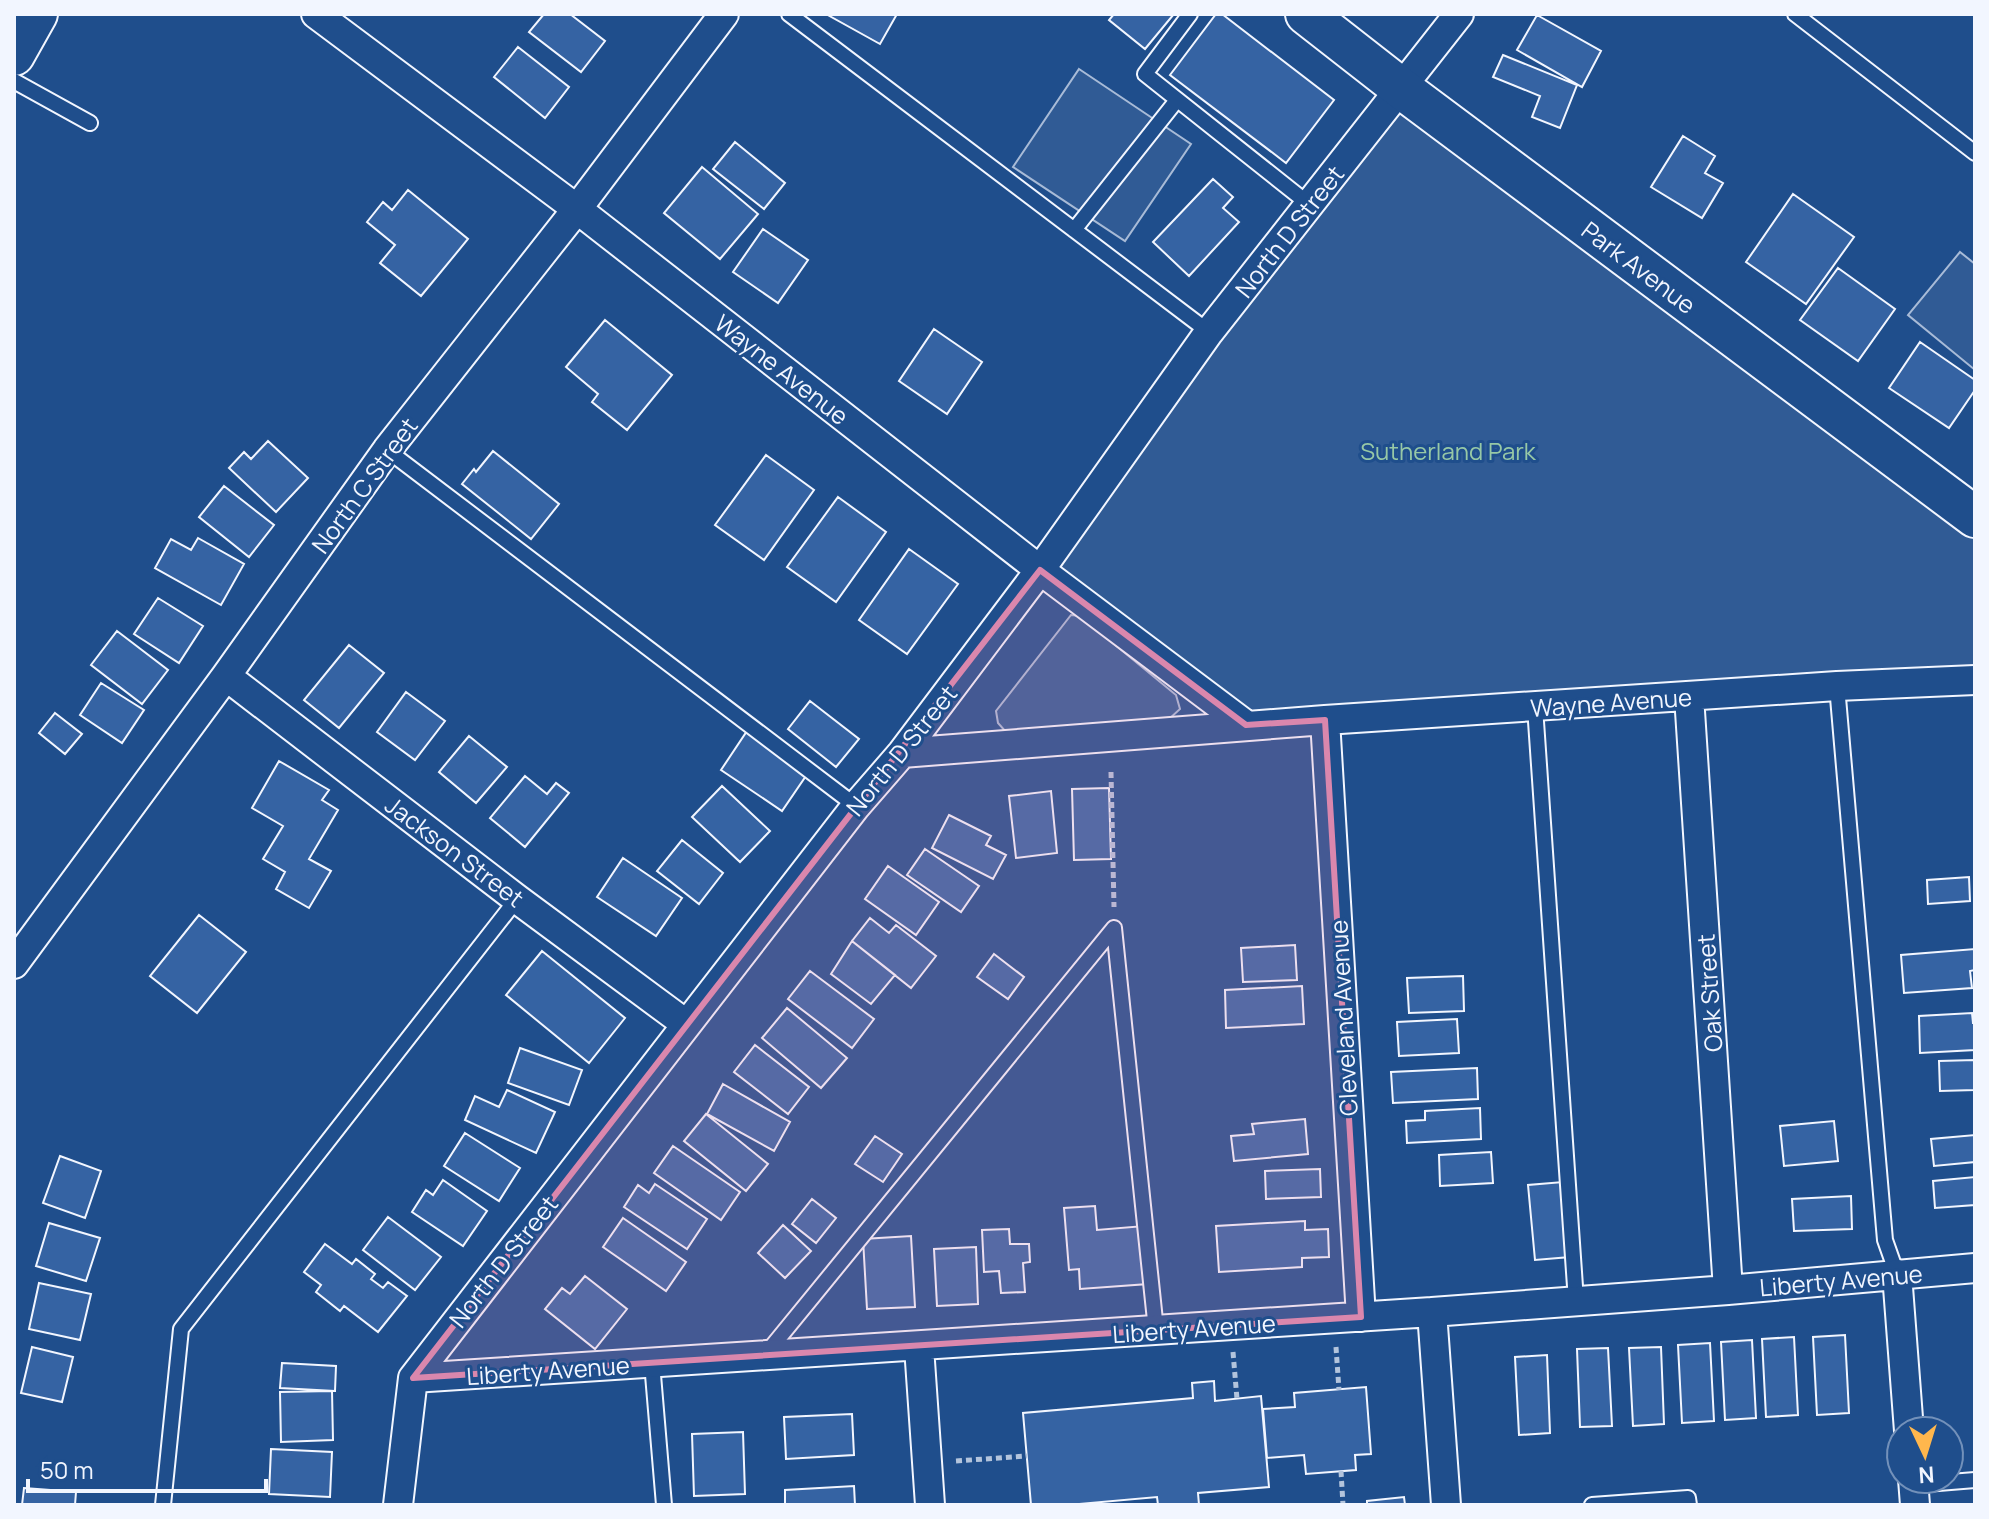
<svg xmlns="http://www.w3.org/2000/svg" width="1989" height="1519" font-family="Manrope,sans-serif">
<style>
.built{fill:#305b95;stroke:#a8bbd7;stroke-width:2}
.building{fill:#3563a3;stroke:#f2f6ff;stroke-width:2}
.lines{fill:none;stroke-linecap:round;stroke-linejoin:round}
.lane-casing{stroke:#f2f6ff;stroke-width:18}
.street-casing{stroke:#f2f6ff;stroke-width:32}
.secondary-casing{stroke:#f2f6ff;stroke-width:44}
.path{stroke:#b3c4dc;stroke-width:5;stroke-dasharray:6 4;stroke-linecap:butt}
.lane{stroke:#1f4e8c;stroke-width:14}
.street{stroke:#1f4e8c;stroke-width:28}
.secondary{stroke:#1f4e8c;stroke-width:40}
.marked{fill:#da87ad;fill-opacity:0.2;stroke:#da87ad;stroke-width:6;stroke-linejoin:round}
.labels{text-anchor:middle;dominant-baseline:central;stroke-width:6;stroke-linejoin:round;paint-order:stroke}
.street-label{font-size:24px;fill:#f2f6ff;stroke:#1f4e8c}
.park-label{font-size:24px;fill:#97c8a6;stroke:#1f4e8c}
</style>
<rect width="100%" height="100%" fill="#1f4e8c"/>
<path class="built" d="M1079 69 1191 144 1125 241 1013 167Z
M1402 89 1975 517V680L1246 725 1040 570Z
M1960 252 1975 264V370L1908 315Z
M1071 615 1080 616 1176 695 1180 709 1168 720 1006 732 998 723 996 711Z"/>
<path class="building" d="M544 14H570L605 41 581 72 529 32Z
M826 14H897L880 44Z
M1114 14H1174L1145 49 1109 20Z
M1216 14H1222L1334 100 1286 163 1170 75Z
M1537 15 1601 51 1582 87 1517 50Z
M518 47 569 87 545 118 494 77Z
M1503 55 1577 85 1560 128 1532 117 1540 96 1493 77Z
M1683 136 1715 156 1705 173 1723 183 1702 218 1651 187Z
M735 142 785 183 764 209 713 169Z
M702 167 758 214 720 259 664 213Z
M1213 179 1233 197 1223 208 1239 222 1189 276 1153 242Z
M408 190 468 239 421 296 380 263 395 245 367 222 383 202 392 210Z
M1793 194 1854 237 1806 304 1746 262Z
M763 229 808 260 778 303 733 272Z
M1838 268 1895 309 1858 361 1800 320Z
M605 320 672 375 627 430 592 402 598 394 566 367Z
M934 329 982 362 947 414 899 381Z
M1920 342 1975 380V390L1949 428 1889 388Z
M268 441 308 478 276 512 229 468 244 452 251 459Z
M493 451 559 504 531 539 462 484 474 469 476 472Z
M766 455 814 490 764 560 715 525Z
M224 486 274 525 249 557 199 517Z
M838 497 886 532 836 602 787 567Z
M198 538 244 564 221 605 155 568 171 539 191 550Z
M909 549 958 584 907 654 859 620Z
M158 598 203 626 179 663 134 634Z
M117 631 168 670 142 704 91 665Z
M349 645 384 673 339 728 304 700Z
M101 683 144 710 122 743 80 715Z
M406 692 445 721 415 760 377 732Z
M810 701 859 739 836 767 788 729Z
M55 713 82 734 65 754 39 733Z
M749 728 810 770 782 811 721 770Z
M469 736 507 767 476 803 439 772Z
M279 761 329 790 322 800 338 810 309 859 331 871 309 908 276 889 285 872 263 859 283 826 252 808Z
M525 776 547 794 556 783 569 793 525 847 490 818Z
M722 786 770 831 740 862 692 817Z
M1109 788 1111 859 1074 860 1072 789Z
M1051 791 1057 853 1016 858 1009 796Z
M949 815 991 836 986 845 1006 855 993 879 932 848Z
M682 840 723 873 699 904 657 871Z
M925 849 979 886 961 912 907 875Z
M623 858 682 898 656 936 597 897Z
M888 866 939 902 916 935 865 899Z
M1969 877 1970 901 1928 904 1927 880Z
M199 915 246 952 197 1013 150 976Z
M870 918 889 933 896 925 936 956 911 988 852 941Z
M852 941 895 975 871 1004 831 974Z
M1295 945 1297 980 1243 982 1241 948Z
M1975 949V970L1970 971 1972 988 1904 993 1901 955Z
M542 951 625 1018 589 1063 506 995Z
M994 954 1024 977 1008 999 977 977Z
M810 971 874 1019 852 1048 788 999Z
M1463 976 1464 1011 1409 1013 1407 978Z
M1302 986 1304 1024 1226 1028 1225 990Z
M787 1008 847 1058 821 1088 762 1038Z
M1972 1013 1973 1023H1975V1050L1920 1053 1919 1016Z
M1457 1019 1459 1053 1399 1056 1397 1022Z
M755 1045 809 1087 788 1114 734 1072Z
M520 1048 582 1070 569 1105 508 1083Z
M1975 1060V1090L1940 1091 1939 1061Z
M1477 1068 1478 1099 1393 1103 1391 1072Z
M723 1084 790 1122 774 1151 707 1114Z
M507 1090 555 1112 536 1153 465 1120 475 1096 499 1107Z
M1480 1108 1481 1139 1407 1143 1406 1121 1425 1120V1111Z
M706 1114 768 1164 746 1191 684 1141Z
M1305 1119 1308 1154 1234 1161 1231 1136 1254 1134 1252 1124Z
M1834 1121 1838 1161 1784 1166 1780 1126Z
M465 1133 520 1168 499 1201 444 1166Z
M1975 1135V1162L1934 1166 1931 1139Z
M875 1136 902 1154 883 1182 855 1164Z
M673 1146 740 1192 721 1220 654 1173Z
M1491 1152 1493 1183 1440 1186 1439 1155Z
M60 1156 101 1171 85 1218 43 1203Z
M1320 1169 1321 1197 1266 1199 1265 1171Z
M1975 1177V1205L1935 1208 1933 1181Z
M443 1180 487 1211 463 1246 412 1212 426 1190 433 1195Z
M1563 1182 1570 1257 1535 1260 1528 1185Z
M655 1184 707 1219 687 1249 624 1207 638 1185 649 1193Z
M1851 1196 1852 1229 1794 1231 1792 1199Z
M812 1199 836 1218 816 1243 792 1224Z
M1095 1206 1097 1230 1144 1226 1148 1284 1080 1289 1079 1269 1069 1270 1064 1208Z
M388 1217 441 1257 415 1290 363 1250Z
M623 1218 686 1262 666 1291 603 1247Z
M1305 1221V1230L1328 1229 1329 1257 1302 1258V1267L1219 1272 1216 1226Z
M49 1223 100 1238 86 1281 36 1266Z
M783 1225 811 1251 785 1278 758 1253Z
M1009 1229 1010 1244H1029L1030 1262 1023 1263 1025 1292 1001 1293 999 1271 984 1272 982 1230Z
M911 1236 915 1307 867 1309 863 1239Z
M325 1244 352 1264 356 1259 375 1274 371 1279 383 1288 388 1282 407 1296 378 1332 344 1306 340 1311 316 1292 321 1285 304 1272Z
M976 1247 978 1304 937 1306 934 1249Z
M585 1276 627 1309 595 1349 545 1309 562 1288 570 1294Z
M39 1283 91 1294 80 1340 29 1329Z
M1845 1335 1849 1413 1817 1415 1813 1337Z
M1794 1337 1798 1415 1766 1417 1762 1339Z
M1752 1340 1756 1418 1725 1420 1721 1342Z
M1710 1343 1714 1421 1682 1423 1678 1345Z
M32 1347 73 1357 62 1402 21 1393Z
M1661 1347 1664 1424 1633 1426 1629 1348Z
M1608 1348 1612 1426 1580 1427 1577 1349Z
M1547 1355 1550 1433 1519 1435 1515 1357Z
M282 1363 336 1366 335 1391 280 1388Z
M1214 1381 1215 1401 1261 1396 1269 1487 1198 1493 1199 1505H1158L1157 1497 1068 1505H1031L1023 1413 1193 1398 1192 1383Z
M1366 1387 1371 1454 1355 1455 1356 1470 1306 1474 1304 1455 1267 1458 1263 1409 1295 1407 1294 1393Z
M332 1391 333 1440 281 1442 280 1392Z
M852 1414 854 1455 786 1459 784 1417Z
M743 1432 745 1494 694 1496 692 1434Z
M271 1449 332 1452 330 1497 269 1494Z
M854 1486 855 1505H785V1490Z
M24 1488 76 1492 75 1505H22Z
M1404 1497 1405 1505H1367V1501Z"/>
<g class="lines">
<g class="lane-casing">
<path id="lane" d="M789 14 1209 332
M1190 14 1145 74 1310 205
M1795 14 1975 153
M14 81 90 123
M1074 230 1177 100
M387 450 856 806
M1837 686 1885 1240 1897 1274
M1535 707 1576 1301
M1114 928 1156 1330
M765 1355 1114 928
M652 1363 664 1505
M1914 1485 1975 1480
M163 1505 181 1329 517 899
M1592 1505 1688 1498 1689 1505"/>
</g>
<g class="street-casing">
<path id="street" d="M316 14 577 209 1040 570 1246 725
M226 676 517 899 686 1024
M1689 696 1728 1290
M1325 720 1361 1317
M902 753 1325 720 1837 686 1975 680
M14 964 226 676 387 450 577 209 724 14
M1897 1274 1909 1431
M1432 1312 1446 1505
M919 1347 930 1505
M413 1378 1432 1312 1728 1290 1975 1268
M1913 1479 1915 1505
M398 1505 413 1378 856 806 902 753 1040 570 1209 332 1459 14"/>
</g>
<g class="secondary-casing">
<path id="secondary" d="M1306 14 1402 89 1975 517
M14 55 37 14"/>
</g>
<path class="path" d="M1111 772 1114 907
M1336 1347 1339 1390
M1233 1352 1237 1399
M956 1461 1027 1456
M1341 1471 1343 1505"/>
<use href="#lane" class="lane"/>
<use href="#street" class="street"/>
<use href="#secondary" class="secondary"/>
</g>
<path class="marked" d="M1040 570 1246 725 1325 720 1361 1317 413 1378Z"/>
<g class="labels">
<g class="street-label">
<text transform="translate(1289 231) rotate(-52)">North D Street</text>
<text transform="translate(1639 267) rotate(37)">Park Avenue</text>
<text transform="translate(782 369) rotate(38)">Wayne Avenue</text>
<text transform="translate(364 485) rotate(-54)">North C Street</text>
<text transform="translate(1611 702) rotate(-4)">Wayne Avenue</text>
<text transform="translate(901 750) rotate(-51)">North D Street</text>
<text transform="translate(455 851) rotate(37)">Jackson Street</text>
<text transform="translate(1709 993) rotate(-94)">Oak Street</text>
<text transform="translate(1343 1018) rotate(-93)">Cleveland Avenue</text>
<text transform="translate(503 1261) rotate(-52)">North D Street</text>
<text transform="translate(1841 1280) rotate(-5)">Liberty Avenue</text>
<text transform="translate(1194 1328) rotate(-4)">Liberty Avenue</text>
<text transform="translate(548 1370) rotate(-4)">Liberty Avenue</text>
</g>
<g class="park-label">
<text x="1448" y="450">Sutherland Park</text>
</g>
</g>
<rect width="1989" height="1519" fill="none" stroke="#f2f6ff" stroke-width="32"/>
<g transform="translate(1925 1455) rotate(176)"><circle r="38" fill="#1f4e8c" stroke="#7391ba" stroke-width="2"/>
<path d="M0-6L14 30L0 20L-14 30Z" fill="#ffb74d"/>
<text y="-12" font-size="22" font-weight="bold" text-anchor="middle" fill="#f2f6ff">N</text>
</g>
<path d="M28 1479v12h238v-12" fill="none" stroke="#f2f6ff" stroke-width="4"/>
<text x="40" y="1479" font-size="24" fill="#f2f6ff" stroke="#1f4e8c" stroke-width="6" paint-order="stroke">50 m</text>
</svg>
